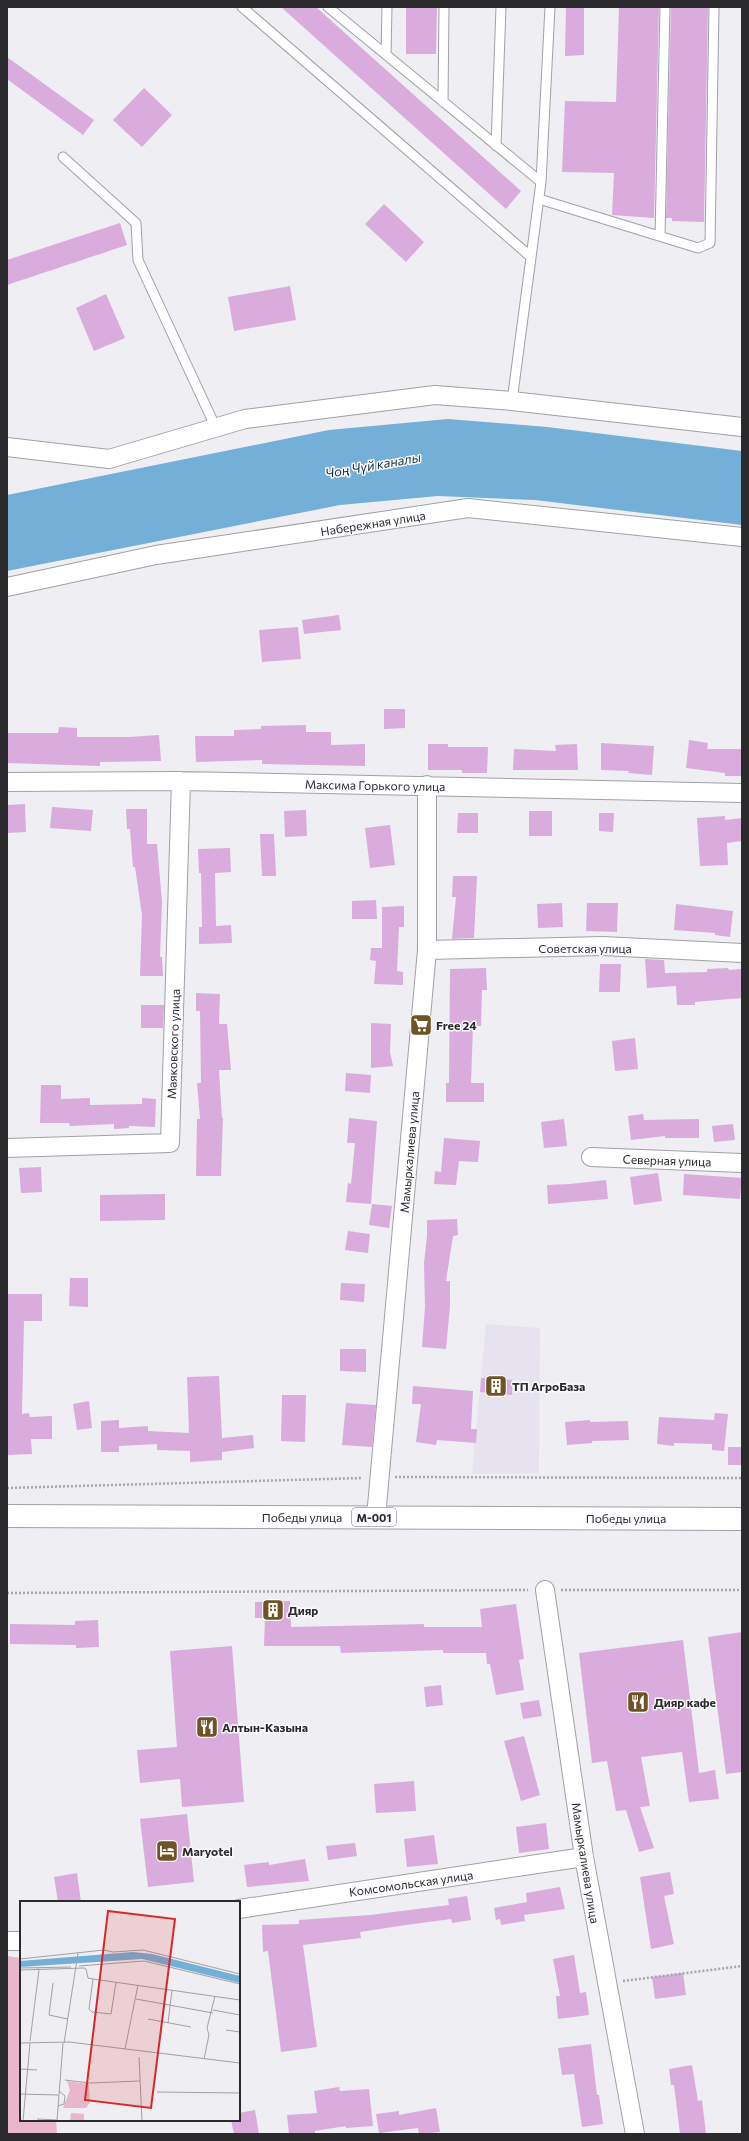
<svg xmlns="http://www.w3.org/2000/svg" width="749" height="2141" font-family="Commissioner,sans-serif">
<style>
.built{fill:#e6e3ef}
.green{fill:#e9b6cb}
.water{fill:#73afd6}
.building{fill:#d9acdd}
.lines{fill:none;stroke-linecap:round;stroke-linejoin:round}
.service-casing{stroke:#a1a1a5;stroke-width:11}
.minor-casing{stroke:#a1a1a5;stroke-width:20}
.primary-casing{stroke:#a1a1a5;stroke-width:24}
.path{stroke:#a7a6aa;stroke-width:2.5;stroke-dasharray:2 2;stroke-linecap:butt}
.service{stroke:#fff;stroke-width:9}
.minor{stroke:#fff;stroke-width:18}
.primary{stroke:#fff;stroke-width:22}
.labels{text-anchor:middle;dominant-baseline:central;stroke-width:3;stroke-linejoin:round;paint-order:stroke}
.shield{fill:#fdfcff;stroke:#6a696b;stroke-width:1}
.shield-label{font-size:11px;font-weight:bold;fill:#2b2a2c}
.street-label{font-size:12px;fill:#2b2a2c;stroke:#fdfcff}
.poi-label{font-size:12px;font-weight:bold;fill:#2b2a2c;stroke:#fdfcff;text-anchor:start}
.water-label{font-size:13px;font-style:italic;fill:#143041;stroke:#fdfcff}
.inset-road{fill:none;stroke:#a1a0a3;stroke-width:1}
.view{fill:#d62828;fill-opacity:0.15;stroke:#d62828;stroke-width:2}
.inset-edge{fill:none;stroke:#2b2a2c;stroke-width:2}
</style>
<rect width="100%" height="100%" fill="#efeef3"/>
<path class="built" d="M486 1324 540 1328 539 1473 472 1474Z"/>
<path class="green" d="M7 1956 21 1958V2120H56L57 2134H7Z"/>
<path class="water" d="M448 419 547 427 742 451V525L535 500 438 496 340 505 7 571V495L329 430Z"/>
<path class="building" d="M281 7H316L521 191 506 209Z
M406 7H437L436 54H406Z
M566 7H584V55L565 56Z
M619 7H659L654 218 612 215 614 173 562 172 565 101 616 102Z
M671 7H708L704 222 672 221V218H666Z
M7 57 94 120 83 135 7 79Z
M144 88 172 115 142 147 113 120Z
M384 204 424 242 406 262 365 224Z
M120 223 127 245 7 285V260Z
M290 286 296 320 234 331 228 297Z
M106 294 125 338 94 351 76 308Z
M339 615 341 630 304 634 302 620Z
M298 627 301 659 262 662 259 630Z
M384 709H405V728L384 729Z
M306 725V732H331V745L365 744V766L262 764V760L196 762 195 736H234V730L261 729V726Z
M59 727 77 728V737H129L159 735 161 761 100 762V766L7 763V733H58Z
M689 740 708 743 707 749H742V776H725V773L686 768Z
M601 743 654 746 652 775 628 773 629 771 601 770Z
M428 744H448V747H488L487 773H462V770H428Z
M577 744 578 770H513L514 749 556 751 555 745Z
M25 804 26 832 7 833V805Z
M52 807 93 810 91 831 50 828Z
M126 809H147V844H157L162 902 160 957H162L163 976H140L142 915 135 867H133L130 829H127Z
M306 810 307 836 285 837 284 811Z
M529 811H552V836H529Z
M458 813H478V833H457Z
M599 813H614L613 832 599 831Z
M725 816V820L742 818V841L727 843 728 865 700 866 697 818Z
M390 825 395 865 370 868 365 828Z
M260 834H274L276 876H262Z
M230 848 231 872 215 873 216 926 231 925 232 943 199 944V927H202L201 873H199L198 849Z
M453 876H477L474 938 452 939 456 897H452Z
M376 900 377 919H352V901Z
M562 903 563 927 538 928 537 904Z
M587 903H618L617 932 586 931Z
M676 904 733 911 730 937 715 935V933L674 930Z
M404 906V927H399L397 971 403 972V985L374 984 376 961 370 960 371 948H382V907Z
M645 959 664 960 665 973 707 972V969L728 968 729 970 742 969V998L695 1002V1005H677L676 986 647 988Z
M600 964H621L620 992H599Z
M486 968 487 990H482L481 1026H473L471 1083H484V1102H446V1083H449L450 969Z
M196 993 220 994 219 1024H227L231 1070H219L222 1118H223L221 1176H196L197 1119H200L197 1083H201L200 1011H196Z
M141 1005H164L163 1028H141Z
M371 1023 391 1024 390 1052 393 1066 371 1068Z
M635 1038 638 1069 615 1071 612 1041Z
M346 1073 371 1075 370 1093 345 1091Z
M41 1085H61V1099L90 1098V1105L142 1104V1098L156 1099 155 1127 129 1126V1128L114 1129V1124L70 1126 69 1123H40Z
M643 1114 644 1120 699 1119V1138H665V1136L631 1140 628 1116Z
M349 1118 377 1121 371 1204 346 1202 348 1183 351 1184 355 1143H347Z
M564 1119 567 1146 544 1148 541 1122Z
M733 1124 735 1140 714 1142 712 1126Z
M444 1138 480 1141 478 1162 459 1161 456 1185 434 1184 435 1171 441 1172Z
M41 1167 42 1192 21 1193 19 1168Z
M658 1173 662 1201 634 1205 630 1177Z
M684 1174 742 1178 740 1199 683 1195Z
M606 1180 608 1199 548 1204 547 1185 570 1184Z
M165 1194V1220L100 1221V1195Z
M372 1204 392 1206 389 1228 369 1225Z
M457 1219 458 1235 453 1236 446 1281H450V1306L446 1349 422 1347 425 1307 424 1263 427 1236V1220Z
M348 1231 370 1234 368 1253 345 1250Z
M70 1278H88V1307L69 1306Z
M341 1283 365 1284 364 1302 340 1300Z
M7 1294H42V1321H24L22 1414 29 1413 30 1417 52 1416V1439H31L32 1454 8 1455Z
M340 1349H366V1372L340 1371Z
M219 1376 222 1438 253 1435 254 1448 222 1452V1460L190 1462V1451L157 1450V1444L119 1446V1452H101V1421L119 1420V1428L148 1426V1431L189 1433 187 1377Z
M481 1378 512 1380V1395L480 1392Z
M413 1386 473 1391 471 1429H477L476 1443 437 1440 436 1445 416 1442 421 1404H412Z
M282 1395H306L305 1442 281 1441Z
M89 1401 92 1428 77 1430 73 1404Z
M346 1403 376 1405 372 1447 342 1445Z
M715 1413 728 1414 724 1451 712 1450V1444L674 1443V1446L657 1444 659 1417 714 1420Z
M590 1420V1422L628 1421 629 1440 592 1441V1443L567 1445 565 1422Z
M728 1447H742V1465H728Z
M290 1601 291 1627 424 1624V1627H482L480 1609 516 1604 524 1659 519 1660 524 1690 496 1695 490 1664H487L486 1653H443V1650L341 1653 340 1646H264L265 1618H255V1602Z
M98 1620 99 1647 76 1648V1645L10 1644V1624L75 1625V1621Z
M742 1632V1772L726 1774 708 1637Z
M683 1640 699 1773 715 1770 719 1799 689 1802 682 1752 641 1757 650 1806 640 1807 654 1848 639 1852 626 1810 616 1811 607 1761 592 1763 579 1653Z
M232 1646 244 1802 182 1807 180 1779 140 1783 137 1750 177 1747 170 1651Z
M441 1685 443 1705 426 1707 424 1687Z
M539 1700 542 1716 523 1719 520 1703Z
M524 1736 540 1795 521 1801 504 1741Z
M414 1781 416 1811 376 1813 374 1784Z
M187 1814 194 1882 148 1887 140 1819Z
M546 1823 549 1849 519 1853 516 1827Z
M434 1835 438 1864 407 1867 404 1839Z
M355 1843 357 1856 328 1860 326 1846Z
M305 1859 309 1881 247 1887 244 1865 269 1862V1865Z
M670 1872 674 1894 664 1896 674 1944 651 1949 640 1877Z
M77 1873 81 1902H58L54 1877Z
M560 1887 565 1909 524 1915 525 1921 501 1925 500 1919 496 1920 494 1908 527 1902 526 1893Z
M467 1896 471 1920 452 1923 451 1919 406 1925 360 1932 361 1938 303 1945 317 2047 281 2052 268 1951 263 1952 262 1925 299 1924V1920L370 1915 449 1905 448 1899Z
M574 1955 580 1993 586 1992 589 2015 558 2019 556 1996H560L553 1959Z
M683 1973 686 1995 655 1999 652 1977Z
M591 2044 597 2095H599L603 2124 582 2127 574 2074 562 2075 558 2048Z
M692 2065 698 2101 702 2100 706 2134H680L674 2085H671L669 2069Z
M339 2087 340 2091 369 2089 373 2126 346 2128V2126L315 2131V2134H289L287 2115 317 2113 314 2091Z
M436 2108 440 2132 419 2134 418 2128 379 2133 376 2114 399 2111V2115Z
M255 2110 259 2134H234L231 2120H239V2113Z"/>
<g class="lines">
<g class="service-casing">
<path id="service" d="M242 7 531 257
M328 7 541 182 512 401
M386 55 387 7
M443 102 444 7
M496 146 501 7
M63 157 136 223 138 260 216 428
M541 182 550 7
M539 199 698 248 710 243 714 7
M660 236 665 7"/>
</g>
<g class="minor-casing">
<path id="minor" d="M7 447 109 459 245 419 435 395 512 401 742 427
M7 587 156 555 468 508 742 537
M7 782 181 781 742 793
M427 950 603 946 742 953
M7 1148 170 1143 181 781
M591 1157 742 1163
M376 1517 427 950V785
M545 1590 584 1857 635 2134
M239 1909 584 1857
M7 1941H21"/>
</g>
<g class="primary-casing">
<path id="primary" d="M7 1516 742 1519"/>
</g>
<path class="path" d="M395 1477 742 1478
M7 1488 362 1478
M561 1590H742
M7 1593 528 1590
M623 1981 742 1966"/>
<use href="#service" class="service"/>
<use href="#minor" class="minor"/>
<use href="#primary" class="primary"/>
</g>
<defs>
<g id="supermarket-square" transform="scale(1.15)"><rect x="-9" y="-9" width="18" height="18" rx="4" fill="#6f5325" stroke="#fdfcff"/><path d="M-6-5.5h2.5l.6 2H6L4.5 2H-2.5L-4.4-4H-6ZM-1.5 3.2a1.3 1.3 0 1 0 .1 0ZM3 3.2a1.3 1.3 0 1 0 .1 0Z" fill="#fff"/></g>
<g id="building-square" transform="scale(1.15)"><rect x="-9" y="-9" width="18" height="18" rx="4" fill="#6f5325" stroke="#fdfcff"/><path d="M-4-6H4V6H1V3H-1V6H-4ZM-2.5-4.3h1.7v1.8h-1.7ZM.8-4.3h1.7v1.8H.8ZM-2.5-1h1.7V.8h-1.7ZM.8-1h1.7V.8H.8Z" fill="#fff"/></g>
<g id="restaurant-square" transform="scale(1.15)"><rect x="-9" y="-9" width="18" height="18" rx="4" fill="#6f5325" stroke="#fdfcff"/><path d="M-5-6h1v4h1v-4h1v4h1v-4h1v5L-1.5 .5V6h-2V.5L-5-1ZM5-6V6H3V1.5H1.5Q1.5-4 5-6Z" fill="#fff"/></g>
<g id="hotel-square" transform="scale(1.15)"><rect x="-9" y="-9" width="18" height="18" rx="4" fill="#6f5325" stroke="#fdfcff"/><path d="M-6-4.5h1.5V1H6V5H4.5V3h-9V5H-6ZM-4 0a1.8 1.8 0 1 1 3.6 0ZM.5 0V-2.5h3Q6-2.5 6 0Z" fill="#fff"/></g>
</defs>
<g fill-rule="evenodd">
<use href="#supermarket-square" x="421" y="1025"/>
<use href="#building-square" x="496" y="1386"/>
<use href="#building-square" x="273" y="1610"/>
<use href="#restaurant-square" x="638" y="1702"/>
<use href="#restaurant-square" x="207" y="1727"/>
<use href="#hotel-square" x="167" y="1851"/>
</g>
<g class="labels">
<rect class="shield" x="352" y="1508" width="44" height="18" rx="3"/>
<g class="shield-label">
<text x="374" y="1517">М-001</text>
</g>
<g class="street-label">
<text transform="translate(373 523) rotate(-9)">Набережная улица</text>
<text transform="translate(375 785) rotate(1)">Максима Горького улица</text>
<text x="585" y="948">Советская улица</text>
<text transform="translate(173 1044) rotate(-88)">Маяковского улица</text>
<text transform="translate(409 1152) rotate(-85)">Мамыркалиева улица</text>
<text transform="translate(667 1160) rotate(2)">Северная улица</text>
<text x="302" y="1517">Победы улица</text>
<text x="626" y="1518">Победы улица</text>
<text transform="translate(586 1863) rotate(81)">Мамыркалиева улица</text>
<text transform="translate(411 1883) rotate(-8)">Комсомольская улица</text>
</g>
<g class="poi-label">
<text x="436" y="1025">Free 24</text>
<text x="512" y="1386">ТП АгроБаза</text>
<text x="288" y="1610">Дияр</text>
<text x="654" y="1702">Дияр кафе</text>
<text x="222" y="1727">Алтын-Казына</text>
<text x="182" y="1851">Maryotel</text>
</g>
<g class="water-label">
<text transform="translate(373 465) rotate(-10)">Чоң Чүй каналы</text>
</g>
</g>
<g transform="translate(20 1901)">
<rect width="220" height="220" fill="#efeef3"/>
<path d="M47 180 69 183 70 201 66 207H43L50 189ZM51 212 64 213V220H50Z" fill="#e9b6cb"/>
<path d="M113 51 132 53 220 75V82L122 58 0 66V60Z" fill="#73afd6"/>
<path class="inset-road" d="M0 58 84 49 93 51 123 49 220 73M59 65 124 60 220 83M0 67 51 66M0 69 64 67 66 68 68 77 73 78 220 99M73 78 69 108 72 111 91 113 96 81M33 82 29 114 48 118M116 98 193 112M193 109 220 114M128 118 171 126M148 122 152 89M206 129 220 131M10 140 19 69 17 66M0 142 49 141 220 162M44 142 58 52M105 148 118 84M119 156 122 220M184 158 189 134 187 127 195 95M0 168 17 169M45 179 70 182 120 180M137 191 220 192M0 193 38 194M38 205 44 203 45 195 39 190M17 218 37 219M3 220 10 142M37 220 43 142"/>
<path class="view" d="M88 10 155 18 131 207 65 199Z"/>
<rect width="220" height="220" class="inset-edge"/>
</g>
<rect width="749" height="2141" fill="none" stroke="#2b2a2c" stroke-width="16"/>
</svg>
